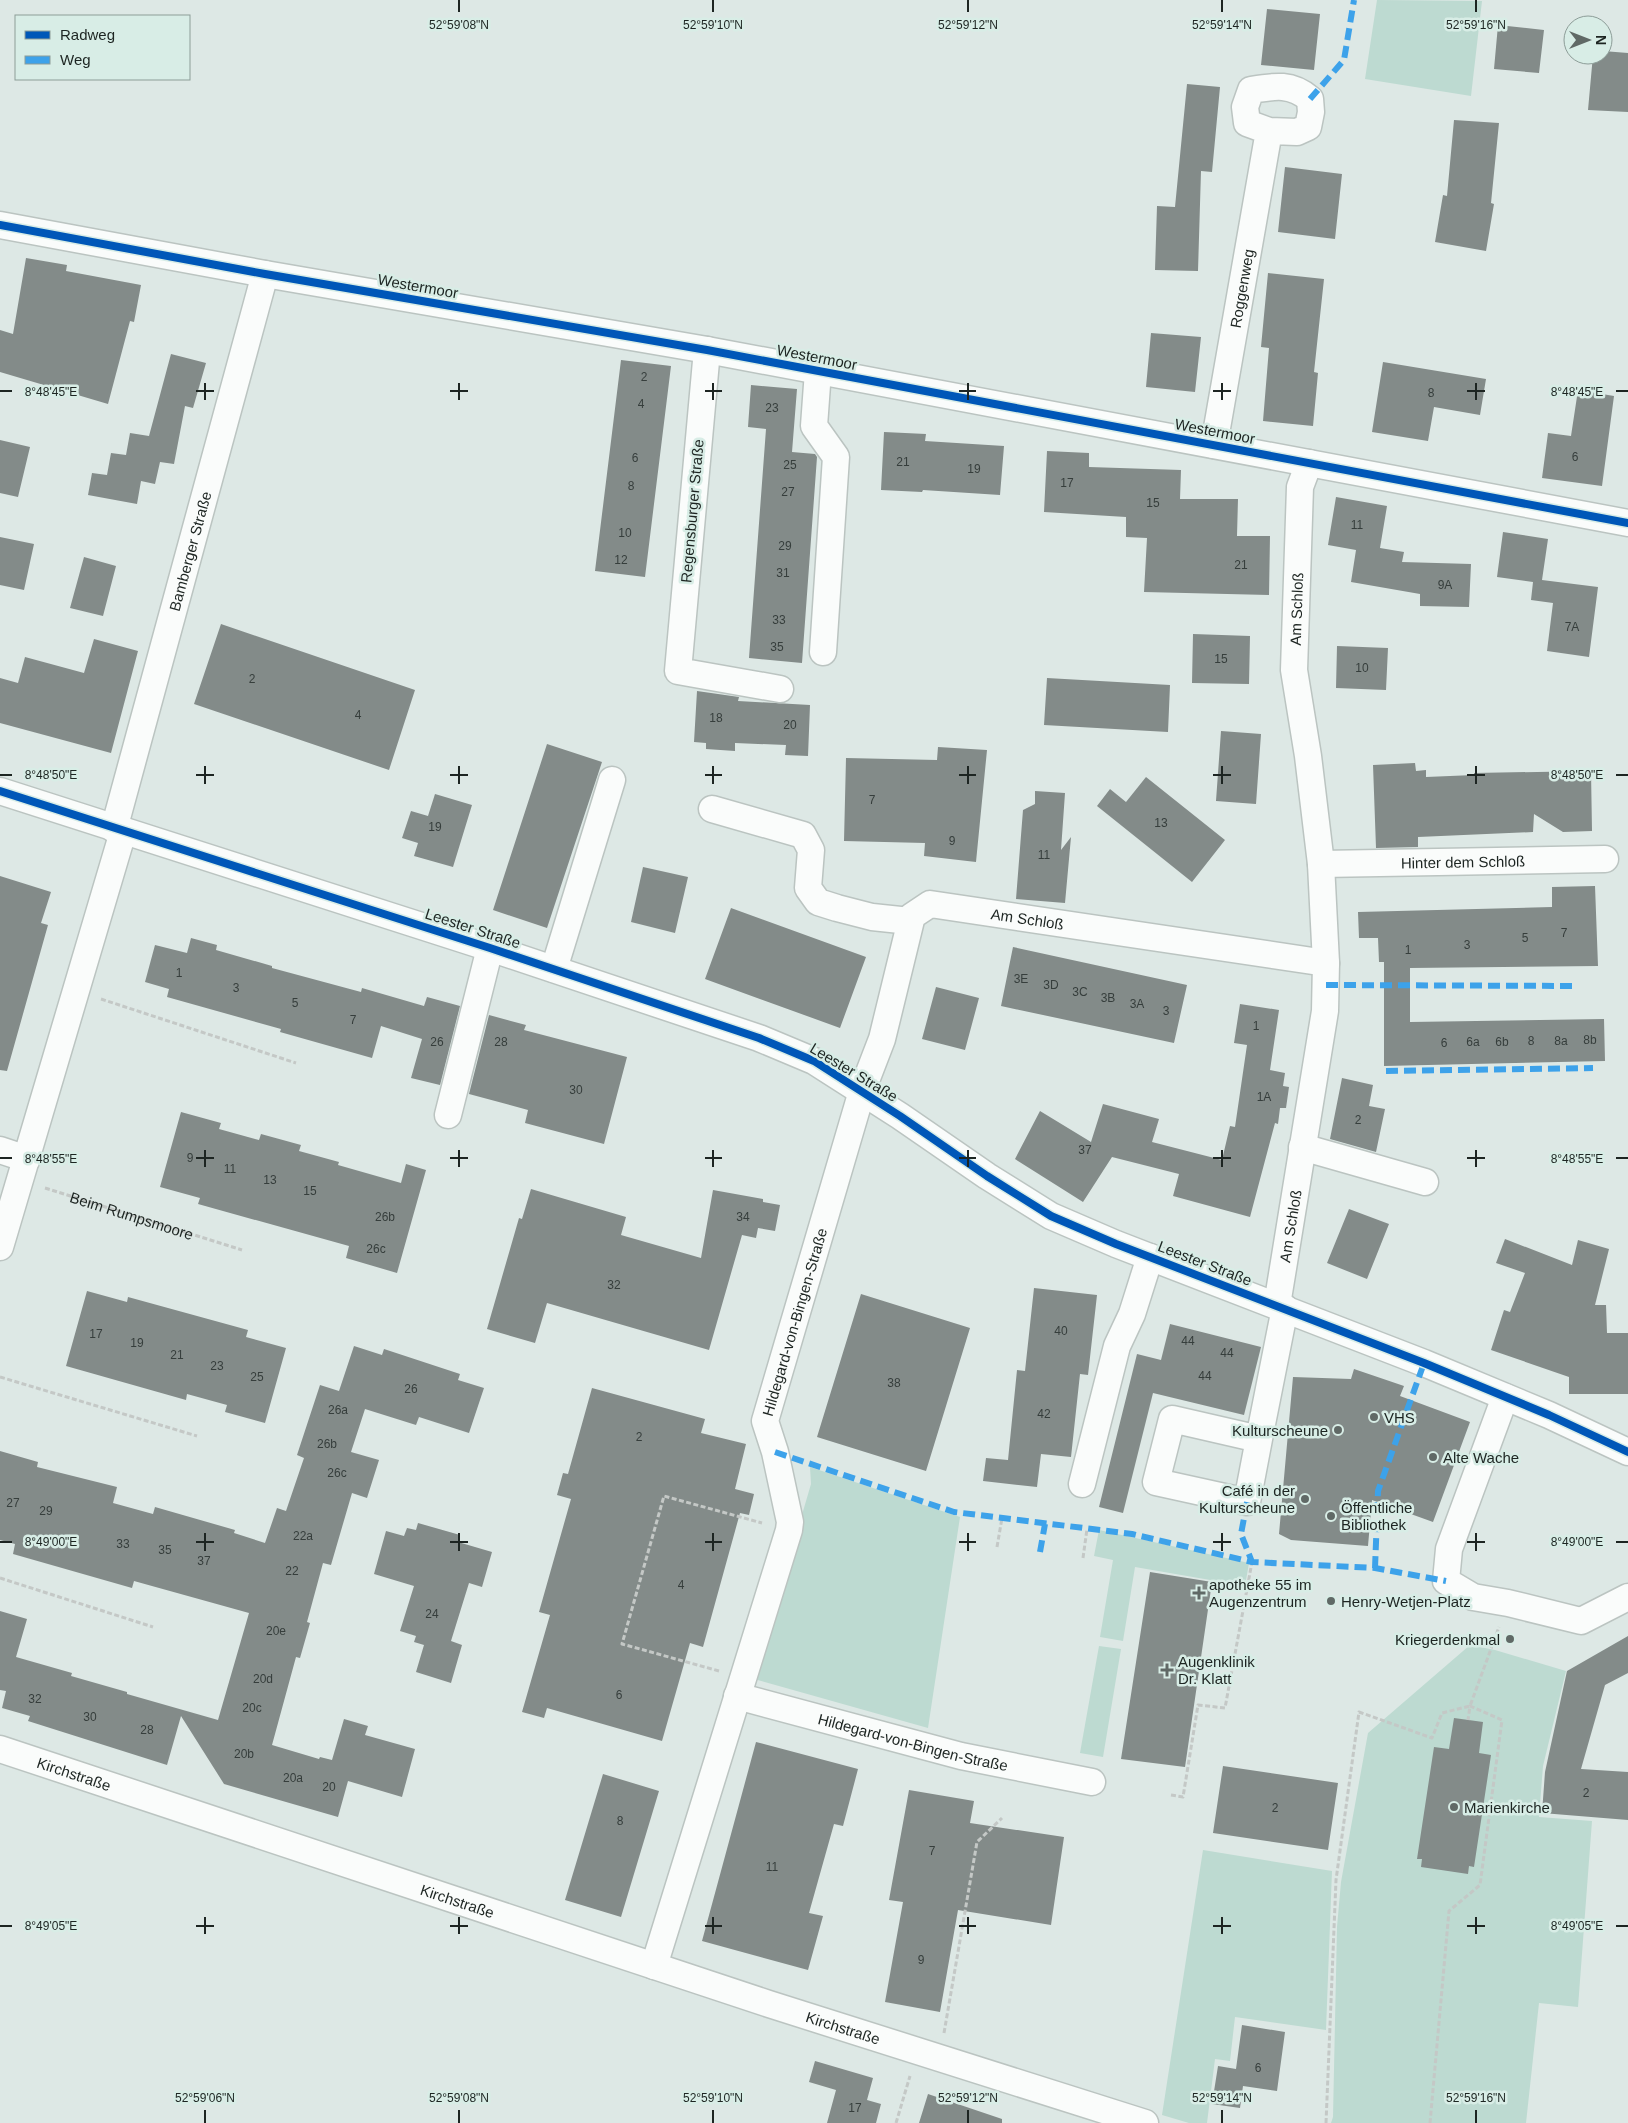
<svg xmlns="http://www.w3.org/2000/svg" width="1628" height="2123" font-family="Arial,sans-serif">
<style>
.green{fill:#bddad1}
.building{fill:#838b89}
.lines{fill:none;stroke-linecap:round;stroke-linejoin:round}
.minor-casing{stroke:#bbc4c1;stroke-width:29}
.path{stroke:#c4c8c6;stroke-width:3;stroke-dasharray:5 2.5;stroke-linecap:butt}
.minor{stroke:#fafcfb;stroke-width:26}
.quiet{stroke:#3da2ea;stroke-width:6;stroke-dasharray:12 6;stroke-linecap:butt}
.cycleway-casing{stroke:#d8ede6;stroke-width:11}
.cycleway{stroke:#0057b8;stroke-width:8}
.ticks{fill:none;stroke:#1d2522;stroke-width:2}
.poi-dot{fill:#606966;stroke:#d8ede6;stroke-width:2}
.labels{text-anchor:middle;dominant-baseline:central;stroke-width:5;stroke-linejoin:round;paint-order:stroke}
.number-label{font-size:12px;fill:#363e3c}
.street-label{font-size:15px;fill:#1d2522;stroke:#d8ede6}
.poi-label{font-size:15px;fill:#1d2522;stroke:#d8ede6;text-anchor:start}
.ticks-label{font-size:12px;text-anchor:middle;fill:#1d2522;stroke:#d8ede6;stroke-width:5;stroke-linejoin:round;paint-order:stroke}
</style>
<rect width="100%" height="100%" fill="#dde8e5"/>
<path class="green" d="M1377 0 1482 1 1471 96 1365 79Z
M810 1467 960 1517 928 1728 754 1679 811 1484Z
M1099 1530 1249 1563 1245 1586 1135 1567 1123 1641 1100 1637 1113 1560 1094 1556Z
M1470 1645 1495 1650 1566 1671 1543 1766 1539 1817 1592 1821 1578 2007 1539 2003 1526 2123H1331L1333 2117 1337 1927 1341 1882 1368 1733Z
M1099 1646 1121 1649 1103 1757 1080 1753Z
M1203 1850 1332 1871 1326 2030 1235 2017 1230 2061 1215 2059 1207 2123H1189L1162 2115Z"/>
<path class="building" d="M1267 9 1320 14 1314 70 1261 65Z
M1498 25 1544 30 1539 73 1494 69Z
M1603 51 1628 53V112L1588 110 1593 55H1603Z
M1187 84 1220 87 1212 172 1201 171 1198 271 1155 270 1157 206 1175 207Z
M1454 120 1499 123 1491 203 1494 204 1486 251 1435 242 1443 195 1447 196Z
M1285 167 1342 174 1335 239 1278 232Z
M26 258 67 265 66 271 141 285 134 322 130 321 108 404 0 372V330L13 334Z
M1268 273 1324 279 1314 372 1318 373 1313 426 1263 421 1269 348 1261 347Z
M1151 333 1201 337 1195 392 1146 387Z
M171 354 206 363 193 408 185 406 174 464 160 462 155 484 141 481 137 504 88 495 92 473 107 475 111 453 126 455 130 433 149 436Z
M621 360 671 366 645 577 595 571Z
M1383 362 1486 379 1480 415 1434 407 1428 441 1372 432Z
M751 385 797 389 792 452 815 454 817 457 802 663 749 658 766 429 748 427Z
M1578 390 1614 396 1602 486 1542 478 1548 433 1571 436Z
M884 432 926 434 925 441 1004 446 1000 495 923 490 922 492 881 490Z
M0 440 30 447 18 497 0 493Z
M1047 451 1089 453V467L1181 470 1180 499H1238L1237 536H1270L1269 595 1144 592 1147 538 1126 537V517L1044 512Z
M1336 497 1387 506 1380 548 1404 552 1402 562 1471 564 1469 607 1420 606V594L1351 582 1356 550 1328 545Z
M1503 532 1548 539 1542 580 1598 587 1589 657 1547 651 1553 603 1531 600 1533 582 1497 577Z
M0 537 34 544 24 590 0 585Z
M84 557 116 566 103 616 70 608Z
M221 624 415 690 389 770 194 704Z
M1193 634 1250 636 1249 684 1192 683Z
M94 639 138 651 111 753 0 723V678L18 683 25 657 84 673Z
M1337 646 1388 648 1386 690 1336 688Z
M1047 678 1170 685 1168 732 1044 725Z
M697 691 739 697 738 701 810 705 808 756 785 755 786 745 735 743V751L706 749V743L694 742Z
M1221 731 1261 734 1256 804 1216 801Z
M547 744 602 762 547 928 493 910Z
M938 747 987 750 976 862 924 856 925 843 844 841 846 758 937 760Z
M1415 763 1416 771 1426 770V777L1474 775V773L1591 771 1592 831 1563 832 1534 814 1533 832 1418 837V847L1376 848 1373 765Z
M1146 777 1225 840 1192 882 1097 806 1110 789 1126 802Z
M1035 791 1065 793 1061 850 1071 837 1065 903 1016 899 1023 810 1035 804Z
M435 794 472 805 453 867 414 856 418 843 402 838 411 811 428 816Z
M643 867 688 877 675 933 631 922Z
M0 876 51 892 41 923 48 925 7 1071 0 1070Z
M1595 886 1598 966 1410 968V1022L1604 1019 1605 1061 1384 1066V962H1379L1378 938H1359L1358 912 1552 907V887Z
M731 908 866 957 840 1028 705 979Z
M191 938 217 945 216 950 272 966V968L361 992 362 988 424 1006 427 997 460 1006 440 1085 411 1078 422 1039 381 1026 372 1058 280 1032 281 1029 167 997 169 989 145 982 155 945 187 953Z
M1013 947 1187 985 1174 1043 1001 1006Z
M936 987 979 998 965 1050 922 1039Z
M1240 1004 1279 1010 1270 1070 1285 1073 1283 1086 1289 1087 1286 1108H1280L1278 1124 1275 1123 1250 1217 1173 1196 1179 1174 1112 1157 1083 1202 1015 1159 1040 1111 1091 1142 1103 1104 1159 1119 1152 1142 1222 1160 1230 1126 1235 1127 1247 1045 1234 1043Z
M489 1015 526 1025 524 1030 627 1057 604 1144 525 1123 528 1110 469 1094Z
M1342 1078 1373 1085 1369 1106 1385 1109 1376 1152 1330 1139Z
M181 1112 221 1123 219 1129 259 1140 261 1134 301 1145 299 1151 339 1162 338 1165 401 1183 406 1164 426 1170 397 1273 346 1258 349 1246 198 1204 200 1198 160 1187Z
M531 1189 626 1217 621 1235 701 1258 713 1190 763 1199V1202L780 1205 775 1231 758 1228 756 1238 742 1235 709 1350 547 1303 535 1343 487 1329 519 1218 522 1219Z
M1349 1209 1389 1224 1367 1279 1327 1263Z
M1505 1239 1572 1265 1578 1240 1609 1249 1595 1305H1606L1607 1333H1628V1394H1569V1377L1491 1350 1504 1310 1510 1312 1525 1273 1496 1263Z
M1034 1288 1097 1295 1088 1375 1080 1374 1071 1457 1041 1454 1037 1487 983 1481 986 1458 1008 1460 1017 1370 1025 1371Z
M87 1291 127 1302 128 1297 248 1330 246 1337 286 1348 265 1423 225 1412 227 1405 187 1394 186 1400 66 1366Z
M861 1294 970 1328 926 1471 817 1437Z
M1170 1324 1261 1347 1244 1415 1153 1393 1123 1513 1099 1507 1137 1354 1161 1360Z
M354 1346 382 1355 384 1349 460 1374 458 1380 484 1388 469 1433 419 1417 416 1425 365 1409 351 1452 379 1460 367 1498 352 1493 331 1565 323 1563 307 1622 310 1623 300 1658 296 1657 272 1745 319 1759 320 1757 332 1760 344 1719 368 1726 365 1735 415 1749 402 1797 348 1781 338 1817 224 1784 181 1716 167 1765 28 1721 30 1716 2 1708 6 1691 0 1690V1611L27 1619 16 1657 72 1673 71 1676 127 1692V1694L218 1720 249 1613 134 1581 132 1588 13 1554 15 1544 0 1540V1451L38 1462 37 1467 117 1487 113 1503 153 1514 155 1507 235 1530 234 1533 265 1543 277 1508 286 1511 304 1458 297 1455 320 1385 339 1391Z
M1354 1369 1404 1386 1400 1396 1470 1422 1433 1522 1372 1500 1368 1546 1291 1540 1279 1534 1293 1377 1351 1379Z
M592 1388 705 1419 701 1433 746 1444 735 1489 754 1494 749 1515 740 1513 703 1647 690 1643 662 1741 547 1708 544 1718 522 1712 550 1615 539 1612 571 1499 557 1495 563 1473 568 1474Z
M418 1523 460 1535 458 1542 492 1552 482 1587 469 1583 451 1641 462 1645 451 1683 416 1672 424 1645 414 1642 416 1636 400 1631 414 1586 374 1574 386 1531 404 1536 407 1528 416 1530Z
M1150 1572 1212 1582 1185 1767 1121 1759Z
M1628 1636V1673L1605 1685 1581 1769 1628 1772V1820L1542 1813 1545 1772 1567 1671Z
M1454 1718 1483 1722 1479 1753 1491 1755 1474 1867 1469 1866 1468 1874 1421 1867 1422 1859H1417L1434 1747 1449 1749Z
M756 1742 858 1769 843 1826 834 1824 809 1913 823 1916 808 1970 702 1941Z
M1223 1766 1338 1783 1328 1850 1213 1833Z
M603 1774 659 1791 621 1917 565 1900Z
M909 1790 974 1801 970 1823 1064 1837 1051 1925 958 1910 940 2012 885 2002 903 1902 889 1900Z
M1242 2025 1285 2032 1277 2091 1243 2086 1240 2108 1212 2104 1218 2066 1236 2069Z
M815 2061 873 2078 867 2100 881 2104 876 2123H827L836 2090 809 2082Z
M928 2094 1002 2119V2123H919Z"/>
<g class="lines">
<g class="minor-casing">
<g id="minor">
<path d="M0 225 265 274 707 350 1628 523"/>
<path d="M707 350 678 671 780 689"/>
<path d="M818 371 814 426 836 457 823 652"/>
<path id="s2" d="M1214 445 1269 131 1297 132 1308 127 1311 112 1310 99C1291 83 1275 86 1251 90L1245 107 1247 123 1269 131"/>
<path d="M0 791 490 948 759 1038 814 1061 900 1116 987 1176 1051 1216 1116 1244 1424 1363 1549 1415 1628 1452"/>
<path d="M712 809 803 835 811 850 808 888 818 902 837 908 872 917 910 921"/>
<path id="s3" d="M114 829 265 274"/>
<path id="s4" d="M1321 864 1605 859"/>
<path d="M554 969 612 780"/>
<path d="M448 1115 490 948"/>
<path d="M1302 1147 1425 1182"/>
<path d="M0 1150 27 1159"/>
<path d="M0 1247 123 832"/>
<path id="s5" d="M1277 1305 1325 1011 1326 963 1321 864 1308 756 1294 670 1300 487 1309 463"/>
<path d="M1505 1397 1449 1549 1446 1581 1473 1597 1508 1603 1581 1621 1628 1597"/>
<path d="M1259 1439 1247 1502 1156 1482 1172 1419 1259 1439 1285 1308"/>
<path d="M1082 1484 1117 1346 1132 1314 1150 1257"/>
<path id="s6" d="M737 1696 961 1756 1092 1782"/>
<path id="s7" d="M0 1749 769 2004 1145 2123"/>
<path id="s8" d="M654 1966 789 1530 790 1522 775 1452 765 1421 862 1091 882 1039 912 916 930 904 1326 963"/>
</g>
</g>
<g class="path">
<path d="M101 999 296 1063"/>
<path id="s1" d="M45 1188 242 1250"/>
<path d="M0 1377 197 1436"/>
<path d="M997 1547 1002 1518"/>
<path d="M1083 1558 1087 1529"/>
<path d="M0 1578 153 1627"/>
<path d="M719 1671 622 1644 664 1496 762 1523"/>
<path d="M1171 1795 1183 1797 1198 1705 1225 1708 1252 1562"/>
<path d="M944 2033 977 1842 1002 1818"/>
<path d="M896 2123 910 2076"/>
<path d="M1326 2123 1336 1880 1359 1712 1432 1738 1442 1713 1470 1706 1499 1627"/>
<path d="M1430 2123 1449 1911 1480 1885 1502 1720 1470 1706 1468 1720"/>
</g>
<use href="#minor" class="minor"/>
<path class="quiet" d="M1310 99 1344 60 1354 0
M1326 985 1577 986
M1386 1071 1593 1068
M775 1452 954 1512 1132 1534 1252 1562 1375 1568 1446 1581
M1247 1502 1241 1534 1252 1562
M1040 1552 1045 1524
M1375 1568 1378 1491 1424 1363"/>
<g class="cycleway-casing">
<path id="cycleway" d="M0 225 265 274 707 350 1628 523
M0 791 490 948 759 1038 814 1061 900 1116 987 1176 1051 1216 1116 1244 1424 1363 1549 1415 1628 1452"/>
</g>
<use href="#cycleway" class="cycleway"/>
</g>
<path class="ticks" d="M459 0V12M713 0V12M968 0V12M1222 0V12M1476 0V12M205 383V400M459 383V400M713 383V400M968 383V400M1222 383V400M1476 383V400M0 391H12M196 391H214M450 391H468M705 391H722M959 391H976M1213 391H1231M1467 391H1485M1616 391H1628M205 766V784M459 766V784M713 766V784M968 766V784M1222 766V784M1476 766V784M0 775H12M196 775H214M450 775H468M705 775H722M959 775H976M1213 775H1231M1467 775H1485M1616 775H1628M205 1150V1167M459 1150V1167M713 1150V1167M968 1150V1167M1222 1150V1167M1476 1150V1167M0 1158H12M196 1158H214M450 1158H468M705 1158H722M959 1158H976M1213 1158H1231M1467 1158H1485M1616 1158H1628M205 1533V1551M459 1533V1551M713 1533V1551M968 1533V1551M1222 1533V1551M1476 1533V1551M0 1542H12M196 1542H214M450 1542H468M705 1542H722M959 1542H976M1213 1542H1231M1467 1542H1485M1616 1542H1628M205 1917V1934M459 1917V1934M713 1917V1934M968 1917V1934M1222 1917V1934M1476 1917V1934M0 1926H12M196 1926H214M450 1926H468M705 1926H722M959 1926H976M1213 1926H1231M1467 1926H1485M1616 1926H1628M205 2110V2123M459 2110V2123M713 2110V2123M968 2110V2123M1222 2110V2123M1476 2110V2123"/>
<g class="poi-dot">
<circle cx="1374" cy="1417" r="5"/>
<circle cx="1338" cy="1430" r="5"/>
<circle cx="1433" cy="1457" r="5"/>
<circle cx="1305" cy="1499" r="5"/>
<circle cx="1331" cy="1516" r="5"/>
<path d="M1196.5 1585.5h5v5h5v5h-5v5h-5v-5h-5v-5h5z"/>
<circle cx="1331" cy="1601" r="5"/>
<circle cx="1510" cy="1639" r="5"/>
<path d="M1164.5 1662.5h5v5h5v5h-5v5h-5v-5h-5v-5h5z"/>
<circle cx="1454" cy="1807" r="5"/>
</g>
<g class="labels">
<g class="number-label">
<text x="644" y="377">2</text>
<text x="1431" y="393">8</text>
<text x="641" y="404">4</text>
<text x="772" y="408">23</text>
<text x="1575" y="457">6</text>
<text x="635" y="458">6</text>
<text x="903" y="462">21</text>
<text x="790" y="465">25</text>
<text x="974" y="469">19</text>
<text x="1067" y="483">17</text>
<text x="631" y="486">8</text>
<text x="788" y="492">27</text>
<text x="1153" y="503">15</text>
<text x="1357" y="525">11</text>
<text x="625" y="533">10</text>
<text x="785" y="546">29</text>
<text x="621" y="560">12</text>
<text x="1241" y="565">21</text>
<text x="783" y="573">31</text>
<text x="1445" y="585">9A</text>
<text x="779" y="620">33</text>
<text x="1572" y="627">7A</text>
<text x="777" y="647">35</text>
<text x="1221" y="659">15</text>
<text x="1362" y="668">10</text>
<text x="252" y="679">2</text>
<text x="358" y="715">4</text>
<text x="716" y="718">18</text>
<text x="790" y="725">20</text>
<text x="872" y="800">7</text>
<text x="1161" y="823">13</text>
<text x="435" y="827">19</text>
<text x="952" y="841">9</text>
<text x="1044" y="855">11</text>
<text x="1564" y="933">7</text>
<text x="1525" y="938">5</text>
<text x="1467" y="945">3</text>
<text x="1408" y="950">1</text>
<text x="179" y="973">1</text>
<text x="1021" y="979">3E</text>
<text x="1051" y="985">3D</text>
<text x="236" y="988">3</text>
<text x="1080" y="992">3C</text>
<text x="1108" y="998">3B</text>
<text x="295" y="1003">5</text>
<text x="1137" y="1004">3A</text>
<text x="1166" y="1011">3</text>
<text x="353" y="1020">7</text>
<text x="1256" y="1026">1</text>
<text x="1590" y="1040">8b</text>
<text x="1531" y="1041">8</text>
<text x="1561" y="1041">8a</text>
<text x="437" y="1042">26</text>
<text x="501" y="1042">28</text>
<text x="1473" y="1042">6a</text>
<text x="1502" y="1042">6b</text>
<text x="1444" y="1043">6</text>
<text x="576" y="1090">30</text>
<text x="1264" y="1097">1A</text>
<text x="1358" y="1120">2</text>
<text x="1085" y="1150">37</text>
<text x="190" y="1158">9</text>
<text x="230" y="1169">11</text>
<text x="270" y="1180">13</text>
<text x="310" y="1191">15</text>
<text x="385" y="1217">26b</text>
<text x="743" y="1217">34</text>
<text x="376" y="1249">26c</text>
<text x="614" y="1285">32</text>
<text x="1061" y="1331">40</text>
<text x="96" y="1334">17</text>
<text x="1188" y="1341">44</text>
<text x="137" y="1343">19</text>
<text x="1227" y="1353">44</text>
<text x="177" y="1355">21</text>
<text x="217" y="1366">23</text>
<text x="1205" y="1376">44</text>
<text x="257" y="1377">25</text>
<text x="894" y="1383">38</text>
<text x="411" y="1389">26</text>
<text x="338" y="1410">26a</text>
<text x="1044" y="1414">42</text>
<text x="639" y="1437">2</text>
<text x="327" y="1444">26b</text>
<text x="337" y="1473">26c</text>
<text x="13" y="1503">27</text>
<text x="46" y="1511">29</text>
<text x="303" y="1536">22a</text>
<text x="123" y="1544">33</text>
<text x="165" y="1550">35</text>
<text x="204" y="1561">37</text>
<text x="292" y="1571">22</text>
<text x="681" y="1585">4</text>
<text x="432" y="1614">24</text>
<text x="276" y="1631">20e</text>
<text x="263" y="1679">20d</text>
<text x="619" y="1695">6</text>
<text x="35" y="1699">32</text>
<text x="252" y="1708">20c</text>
<text x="90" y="1717">30</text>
<text x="147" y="1730">28</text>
<text x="244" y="1754">20b</text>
<text x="293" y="1778">20a</text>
<text x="329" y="1787">20</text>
<text x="1586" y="1793">2</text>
<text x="1275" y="1808">2</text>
<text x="620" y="1821">8</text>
<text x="932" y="1851">7</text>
<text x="772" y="1867">11</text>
<text x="921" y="1960">9</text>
<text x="1258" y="2068">6</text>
<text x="855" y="2108">17</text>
</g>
<g class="street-label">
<text transform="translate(418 286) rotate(10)">Westermoor</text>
<text stroke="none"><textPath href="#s2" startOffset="159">Roggenweg</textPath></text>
<text transform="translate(817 357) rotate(11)">Westermoor</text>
<text transform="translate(1215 431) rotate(11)">Westermoor</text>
<text transform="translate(692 511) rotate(-85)">Regensburger Straße</text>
<text stroke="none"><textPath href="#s3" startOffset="288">Bamberger Straße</textPath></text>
<text stroke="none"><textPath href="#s5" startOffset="702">Am Schloß</textPath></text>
<text stroke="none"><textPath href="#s4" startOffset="142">Hinter dem Schloß</textPath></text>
<text stroke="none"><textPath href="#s8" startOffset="1215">Am Schloß</textPath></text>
<text transform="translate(473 928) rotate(18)">Leester Straße</text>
<text transform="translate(854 1072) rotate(31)">Leester Straße</text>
<text stroke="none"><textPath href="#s1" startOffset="91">Beim Rumpsmoore</textPath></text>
<text stroke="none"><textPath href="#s5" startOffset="80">Am Schloß</textPath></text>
<text transform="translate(1205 1263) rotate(21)">Leester Straße</text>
<text stroke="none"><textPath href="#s8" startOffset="672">Hildegard-von-Bingen-Straße</textPath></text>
<text stroke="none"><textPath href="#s6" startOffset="182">Hildegard-von-Bingen-Straße</textPath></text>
<text stroke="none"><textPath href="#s7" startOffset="78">Kirchstraße</textPath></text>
<text stroke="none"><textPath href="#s7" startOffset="482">Kirchstraße</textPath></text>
<text stroke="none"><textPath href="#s7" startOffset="888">Kirchstraße</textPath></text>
</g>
<g class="poi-label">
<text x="1384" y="1417">VHS</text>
<text x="1328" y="1430" text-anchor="end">Kulturscheune</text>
<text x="1443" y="1457">Alte Wache</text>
<text x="1295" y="1490" text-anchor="end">Café in der<tspan x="1295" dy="17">Kulturscheune</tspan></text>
<text x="1341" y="1507">Öffentliche<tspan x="1341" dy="17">Bibliothek</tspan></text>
<text x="1209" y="1584">apotheke 55 im<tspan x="1209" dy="17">Augenzentrum</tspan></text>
<text x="1341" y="1601">Henry-Wetjen-Platz</text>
<text x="1500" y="1639" text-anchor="end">Kriegerdenkmal</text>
<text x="1178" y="1661">Augenklinik<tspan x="1178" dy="17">Dr. Klatt</tspan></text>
<text x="1464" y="1807">Marienkirche</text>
</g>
</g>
<g class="ticks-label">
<text x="459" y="29">52°59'08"N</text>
<text x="713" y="29">52°59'10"N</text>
<text x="968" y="29">52°59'12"N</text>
<text x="1222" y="29">52°59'14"N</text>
<text x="1476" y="29">52°59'16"N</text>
<text x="1577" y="396">8°48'45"E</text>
<text x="51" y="396">8°48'45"E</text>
<text x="1577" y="779">8°48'50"E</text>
<text x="51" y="779">8°48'50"E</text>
<text x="1577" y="1163">8°48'55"E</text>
<text x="51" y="1163">8°48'55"E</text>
<text x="1577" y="1546">8°49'00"E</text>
<text x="51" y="1546">8°49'00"E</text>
<text x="51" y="1930">8°49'05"E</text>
<text x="1577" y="1930">8°49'05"E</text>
<text x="205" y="2102">52°59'06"N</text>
<text x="459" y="2102">52°59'08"N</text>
<text x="713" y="2102">52°59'10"N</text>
<text x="968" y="2102">52°59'12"N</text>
<text x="1222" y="2102">52°59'14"N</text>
<text x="1476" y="2102">52°59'16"N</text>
</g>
<rect x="15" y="15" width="175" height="65" fill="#d8ede6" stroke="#8d9d98"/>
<rect x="25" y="31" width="25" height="8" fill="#0057b8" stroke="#8d9d98"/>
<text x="60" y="40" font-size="15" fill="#1d2522">Radweg</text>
<rect x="25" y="56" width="25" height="8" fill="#3da2ea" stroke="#8d9d98"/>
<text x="60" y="65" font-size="15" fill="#1d2522">Weg</text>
<g transform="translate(1588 40) rotate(90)"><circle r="24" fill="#d8ede6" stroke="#8d9d98"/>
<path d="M0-4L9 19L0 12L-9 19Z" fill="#606966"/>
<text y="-8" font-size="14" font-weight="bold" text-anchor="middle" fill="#1d2522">N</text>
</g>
</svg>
